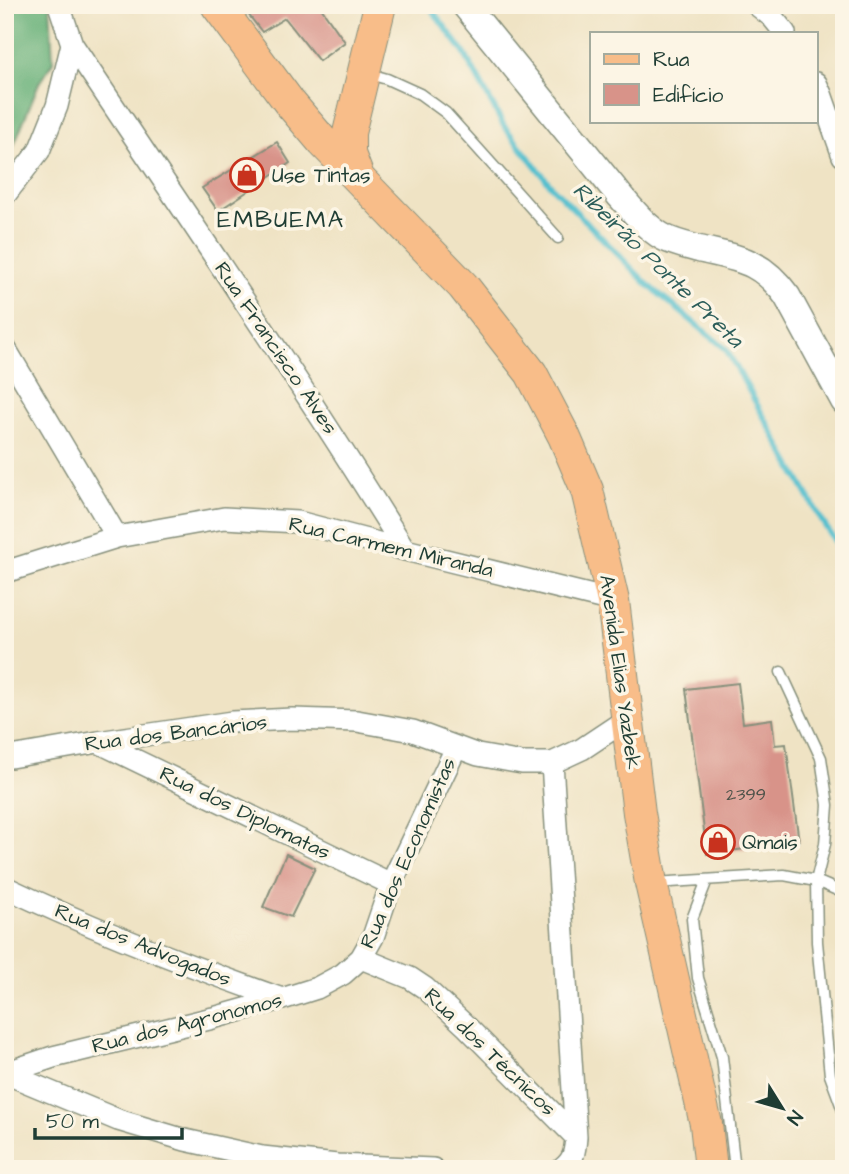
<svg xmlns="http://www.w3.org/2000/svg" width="849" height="1174" font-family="'Architects Daughter',sans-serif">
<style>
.forest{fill:#66b078;stroke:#427656;stroke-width:2}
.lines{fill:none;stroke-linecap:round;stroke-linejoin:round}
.stream{stroke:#53bfce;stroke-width:6}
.building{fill:#d89389}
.service-casing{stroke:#87907c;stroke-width:13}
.minor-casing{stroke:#87907c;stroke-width:24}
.tertiary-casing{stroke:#87907c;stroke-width:29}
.primary-casing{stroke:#87907c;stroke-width:34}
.service{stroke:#fff;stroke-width:10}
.minor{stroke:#fff;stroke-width:21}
.tertiary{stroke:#fff;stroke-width:26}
.primary{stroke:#f8bd89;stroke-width:32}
.labels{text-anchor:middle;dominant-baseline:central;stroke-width:7;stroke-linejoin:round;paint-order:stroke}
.number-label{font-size:18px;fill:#4d5249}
.poi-label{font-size:21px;fill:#1f3d34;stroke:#fcf5e5;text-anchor:start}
.street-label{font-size:21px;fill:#1f3d34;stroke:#fcf5e5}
.water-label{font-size:23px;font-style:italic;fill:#2c5e5a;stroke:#fcf5e5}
.quarter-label{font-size:24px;letter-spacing:2px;fill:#1f3d34;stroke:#fcf5e5}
</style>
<rect width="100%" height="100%" fill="#fcf5e5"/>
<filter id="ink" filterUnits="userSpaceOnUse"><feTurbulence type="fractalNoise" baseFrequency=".0143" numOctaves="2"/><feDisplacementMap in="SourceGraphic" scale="14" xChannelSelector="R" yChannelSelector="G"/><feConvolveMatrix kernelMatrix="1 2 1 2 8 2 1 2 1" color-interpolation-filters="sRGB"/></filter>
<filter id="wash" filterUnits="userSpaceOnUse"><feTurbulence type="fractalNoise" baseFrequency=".00686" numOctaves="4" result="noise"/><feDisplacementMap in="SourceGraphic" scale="28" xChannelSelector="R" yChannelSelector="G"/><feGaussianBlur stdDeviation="1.57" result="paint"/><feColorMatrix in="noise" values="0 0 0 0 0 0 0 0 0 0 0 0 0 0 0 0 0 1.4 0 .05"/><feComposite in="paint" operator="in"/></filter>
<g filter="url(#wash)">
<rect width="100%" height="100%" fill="#efe3c4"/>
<path class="forest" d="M5 5H50L53 62 39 83 5 167Z"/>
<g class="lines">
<path class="stream" d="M433 11 463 51 504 126 553 188 647 284 726 349 822 521 844 555"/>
</g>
<g id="blocks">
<path class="building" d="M241 5H319L345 42 319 61 285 18 262 32Z
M277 142 290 163 218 211 202 188Z
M738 683 743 723 772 719 775 745 786 744 799 842 707 854 686 689Z
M286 854 315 868 291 917 263 907Z"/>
</g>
</g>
<g filter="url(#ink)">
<use href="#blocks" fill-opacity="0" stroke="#87907c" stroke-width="2"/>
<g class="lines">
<g class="service-casing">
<path id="service" d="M366 73 387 79 420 94 446 113 558 238
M781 672 821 758 828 805 825 844 816 881 817 942 830 1075 844 1113
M707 880 692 919 698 978 722 1057 735 1169
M654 883 784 875 816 881 844 893"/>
</g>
<g class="minor-casing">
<path id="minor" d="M757 5 772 17 785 33
M72 44C184 212 299 378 405 550
M816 83 821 94 843 156
M5 195 39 151 57 106 72 44 59 5
M5 348 117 537
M5 572 117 537 224 518 298 522 405 550 613 601
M98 742 391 884
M5 758 98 742 232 722 292 719 357 721 413 731 478 755 522 763H552L582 749 627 719
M552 763 576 1137C575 1151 574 1160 562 1169
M5 887C95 930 189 966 282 999
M361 958 410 978 425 988 467 1027 576 1137
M5 1073 53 1057 213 1018 282 999 317 988 343 974 361 958 373 937 391 884 456 748
M5 1073 118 1120 185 1140 262 1157 337 1165 433 1169"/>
</g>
<g class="tertiary-casing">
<path id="tertiary" d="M465 5 620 196C633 211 646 227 663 237 674 243 688 246 699 249 740 259 761 260 787 296L844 401"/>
</g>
<g class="primary-casing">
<path id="primary" d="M217 5 289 102 323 142 463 286 531 373 564 436 587 490 613 601 639 813 651 883 706 1124 711 1169
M358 177 349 154V133L380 5"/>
</g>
<use href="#service" class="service"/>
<use href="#minor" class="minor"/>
<use href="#tertiary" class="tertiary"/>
<use href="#primary" class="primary"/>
</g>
</g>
<defs>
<g id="shop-ring" transform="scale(1.75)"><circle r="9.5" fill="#fcf5e5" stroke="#c8321e" stroke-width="1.5"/><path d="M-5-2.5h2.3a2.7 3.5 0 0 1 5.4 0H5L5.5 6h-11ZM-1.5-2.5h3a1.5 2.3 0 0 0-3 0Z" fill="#c8321e"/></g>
</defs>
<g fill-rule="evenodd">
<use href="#shop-ring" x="247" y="175"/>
<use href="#shop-ring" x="718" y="842"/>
</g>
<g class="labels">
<g class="number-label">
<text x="746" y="794">2399</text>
</g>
<g class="poi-label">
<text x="272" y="175">Use Tintas</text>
<text x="742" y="842">Qmais</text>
</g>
<g class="street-label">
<text transform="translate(276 348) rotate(56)">Rua Francisco Alves</text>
<text transform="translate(391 547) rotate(13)">Rua Carmem Miranda</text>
<text transform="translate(620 672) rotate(82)">Avenida Elias Yazbek</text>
<text transform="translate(176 733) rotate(-7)">Rua dos Bancários</text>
<text transform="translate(245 813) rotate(26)">Rua dos Diplomatas</text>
<text transform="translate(408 853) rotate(-66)">Rua dos Economistas</text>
<text transform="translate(143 945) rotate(22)">Rua dos Advogados</text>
<text transform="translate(187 1023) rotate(-14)">Rua dos Agronomos</text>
<text transform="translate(490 1052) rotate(44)">Rua dos Técnicos</text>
</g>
<g class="water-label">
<text transform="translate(658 265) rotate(44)">Ribeirão Ponte Preta</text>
</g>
<g class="quarter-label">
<text x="281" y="220">EMBUEMA</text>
</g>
</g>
<rect width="849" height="1174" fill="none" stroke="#fcf5e5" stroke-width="28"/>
<rect x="590" y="32" width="228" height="91" fill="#fcf5e5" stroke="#a4ab9e" stroke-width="2"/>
<rect x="604" y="54" width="35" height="10" fill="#f8bd89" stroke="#a4ab9e" stroke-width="2"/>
<text x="653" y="66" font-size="21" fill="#1f3d34">Rua</text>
<rect x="604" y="84" width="35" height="21" fill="#d89389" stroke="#a4ab9e" stroke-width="2"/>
<text x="653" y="102" font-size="21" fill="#1f3d34">Edifício</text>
<g transform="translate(782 1108) rotate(127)" stroke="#fcf5e5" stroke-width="5" paint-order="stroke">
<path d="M0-5L12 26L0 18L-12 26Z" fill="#1f3d34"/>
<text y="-10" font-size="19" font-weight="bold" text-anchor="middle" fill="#1f3d34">N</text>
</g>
<path d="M35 1128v10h147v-10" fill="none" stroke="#1f3d34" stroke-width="3.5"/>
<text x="46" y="1128" font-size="21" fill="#1f3d34" stroke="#fcf5e5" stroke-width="5" paint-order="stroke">50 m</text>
</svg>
